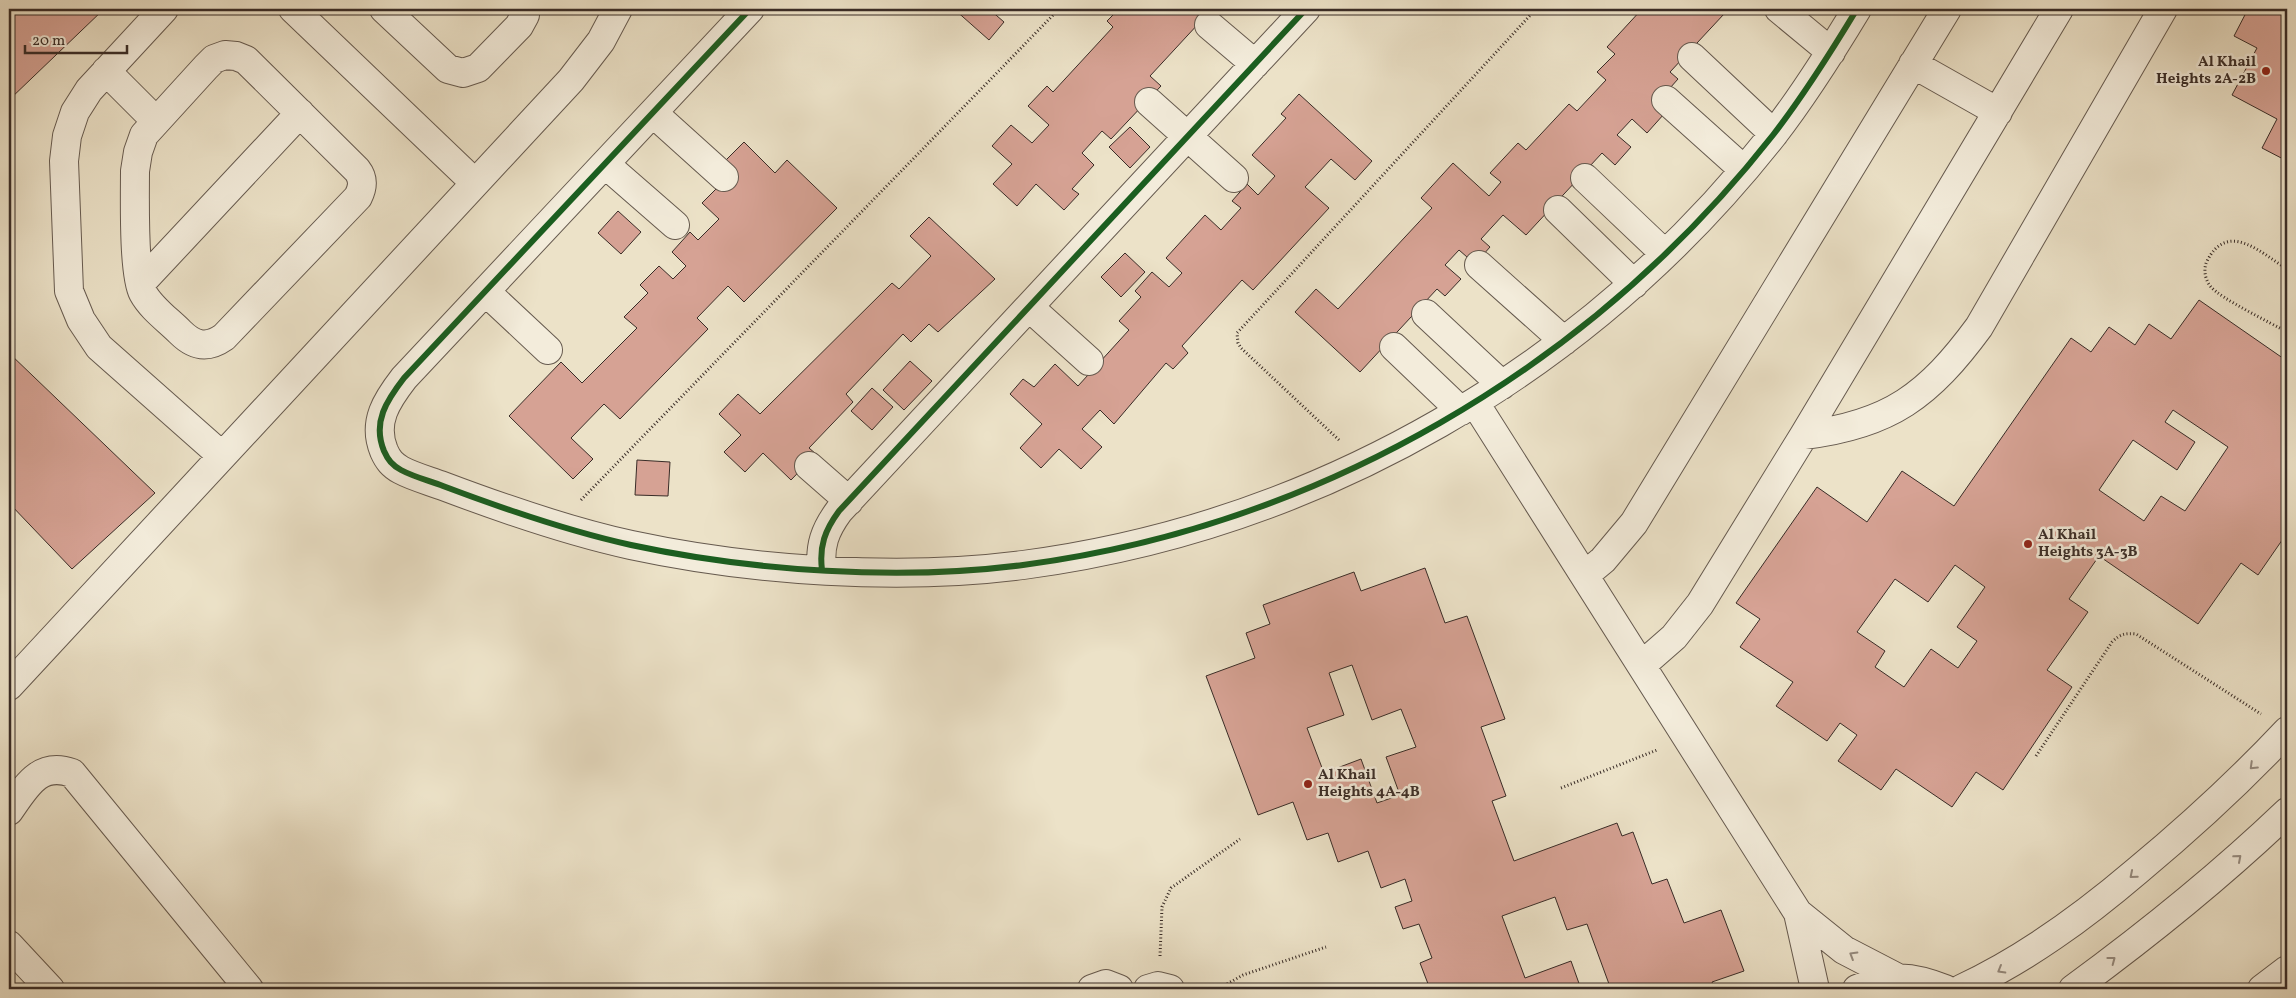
<svg xmlns="http://www.w3.org/2000/svg" width="2296" height="998" font-family="Vollkorn,serif">
<style>
.building{fill:#d6a294;stroke:#392c27;fill-rule:evenodd}
.lines{fill:none;stroke-linecap:round;stroke-linejoin:round}
.minor-casing{stroke:#665a4f;stroke-width:30}
.path{stroke:#392c27;stroke-width:3;stroke-dasharray:1 2.5;stroke-linecap:butt}
.minor{stroke:#f3ecdb;stroke-width:28}
.cycleway-casing{stroke:#f3ecdb;stroke-width:9}
.cycleway{stroke:#1b5e20;stroke-width:6}
.oneway{stroke:#968c81}
.poi-dot{fill:#8f2418;stroke:#f3ecdb;stroke-width:2}
.labels{text-anchor:middle;dominant-baseline:central;stroke-width:5;stroke-linejoin:round;paint-order:stroke}
.poi-label{font-size:15px;font-weight:bold;fill:#392c27;stroke:#f3ecdb;text-anchor:start}
</style>
<rect width="100%" height="100%" fill="#ece2c8"/>
<filter id="stains"><feTurbulence type="fractalNoise" baseFrequency=".004" numOctaves="4"/><feColorMatrix values="0 0 0 0 .2 0 0 0 0 .09 0 0 0 0 .02 0 0 0 .5 -.17"/></filter>
<radialGradient id="worn" r=".72"><stop offset=".6" stop-color="#630" stop-opacity="0"/><stop offset="1" stop-color="#630" stop-opacity=".3"/></radialGradient>
<path class="building" d="M9 9H104L9 100Z
M954 9H989L1004 22 989 40Z
M1119 9H1212L1150 76 1161 86 1111 139 1102 131 1082 153 1094 165 1072 189 1079 194 1064 210 1036 184 1017 206 993 184 1012 164 992 146 1011 125 1032 143 1049 125 1028 106 1047 86 1053 92 1113 27 1107 21Z
M1642 9H1718L1724 14 1670 72 1678 79 1654 106 1664 114 1647 133 1632 119 1617 135 1631 147 1615 165 1602 153 1526 235 1503 215 1481 239 1490 247 1475 264 1459 250 1445 265 1461 279 1445 296 1437 289 1360 372 1295 312 1316 289 1338 309 1432 208 1421 198 1453 163 1489 196 1501 182 1490 173 1518 143 1526 150 1569 104 1577 111 1606 80 1597 72 1615 54 1607 47Z
M2248 9H2287V161L2262 148 2277 119 2232 95 2257 48 2234 36Z
M1299 94 1372 161 1355 180 1331 159 1305 187 1329 208 1253 290 1242 280 1182 346 1188 353 1173 369 1166 363 1114 424 1100 410 1082 429 1102 447 1081 469 1059 449 1041 468 1020 448 1042 424 1010 394 1023 379 1034 387 1055 364 1078 386 1129 330 1119 321 1141 297 1135 291 1152 272 1169 287 1182 273 1166 258 1205 215 1221 230 1241 208 1232 201 1247 184 1258 195 1275 176 1252 155 1286 118 1281 114Z
M1130 127 1150 147 1130 168 1109 147Z
M744 142 775 173 787 160 837 208 744 302 728 286 697 318 708 329 620 419 604 404 571 438 593 459 573 479 509 416 561 362 582 383 637 328 624 317 648 293 640 285 659 266 673 279 686 266 672 252 690 232 698 240 719 219 702 203 731 174 722 164Z
M618 211 641 232 621 254 598 233Z
M929 217 995 279 938 332 929 324 911 342 903 334 846 394 853 402 809 448 816 454 791 480 763 453 745 472 724 452 741 435 719 414 738 394 760 414 892 283 899 289 931 256 910 236Z
M1125 253 1145 272 1121 297 1101 277Z
M2199 300 2287 361V533L2258 575 2241 563 2198 624 2099 556 2069 599 2088 612 2047 670 2072 687 2003 790 1976 772 1952 807 1896 769 1881 790 1838 761 1857 735 1840 723 1827 741 1776 706 1793 682 1740 647 1760 619 1736 603 1817 487 1867 522 1902 471 1954 506 2071 338 2091 352 2109 327 2135 345 2149 324 2171 339ZM2173 410 2228 447 2185 511 2161 496 2144 521 2099 490 2133 440 2177 470 2195 442 2165 422ZM1955 565 1985 587 1957 627 1977 641 1958 668 1931 649 1904 687 1875 667 1885 651 1857 632 1895 579 1928 602Z
M9 353 155 493 72 569 9 503Z
M910 361 932 381 904 410 883 390Z
M872 388 893 407 872 430 851 411Z
M637 460 670 462 668 496 635 495Z
M1425 568 1445 623 1467 616 1505 719 1481 727 1506 796 1492 801 1514 861 1617 823 1622 836 1633 832 1652 884 1667 879 1684 923 1721 910 1744 971 1712 982 1715 989H1595L1609 984 1587 924 1567 930 1555 897 1502 916 1525 978 1571 961 1581 989H1430L1420 963 1432 958 1419 924 1403 929 1395 907 1412 901 1405 879 1381 888 1368 851 1338 862 1328 833 1307 840 1293 802 1258 815 1206 676 1255 658 1246 633 1270 624 1263 605 1354 572 1361 591ZM1352 665 1372 720 1401 709 1416 747 1386 757 1400 795 1377 803 1361 759 1324 773 1307 728 1344 715 1329 673Z"/>
<g class="lines">
<g class="minor-casing">
<path id="minor" d="M164 9 89 90 75 112 67 136 64 161 69 291 81 320 99 347 221 455
M293 9 475 183
M384 9 448 69 463 73 478 68 519 26 525 15 523 9
M750 9 404 378C387 400 372 422 384 451 388 460 392 465 401 470 414 477 430 481 443 486 504 509 567 531 631 545 752 571 900 581 1023 565 1318 526 1589 369 1773 135 1804 95 1831 52 1857 9
M1779 9 1831 52
M1209 25 1255 64
M225 55 236 56 246 60 357 170C364 179 363 187 358 197L224 337C207 349 194 346 180 332 168 320 151 308 143 293 133 274 135 196 135 171L138 152 144 135 206 67 214 59Z
M1692 57 1774 134
M1913 64 1998 112
M106 71 156 121
M1666 100 1744 170
M1149 102 1234 178
M653 113 724 177
M605 164 675 225
M1585 178 1665 254
M1558 210 1634 284
M1479 265 1564 341
M140 284 300 113
M486 292 548 350
M1029 307 1089 361
M1426 314 1502 385
M1394 347 1461 411
M1475 403 1798 913 1844 950 1896 977
M1804 435C1890 425 1929 395 1979 327L2163 9
M809 466 849 501
M822 570C819 546 825 530 839 511L1306 9
M1585 575 1603 560 1634 523 1947 9
M1642 665 1674 637 1700 604 1804 435 2059 9
M9 686 571 80 601 41 618 9
M9 811C26 787 39 761 72 773L249 989
M1798 913 1815 989
M9 945 50 989
M1092 989 1106 984 1119 989
M1148 989 1158 986 1170 989
M1857 989C1890 974 1912 976 1945 989
M1961 989C2026 959 2083 917 2137 871 2190 827 2240 781 2287 731
M2073 989C2148 934 2220 876 2287 812
M2262 989 2287 970"/>
</g>
<path class="path" d="M2287 269C2261 253 2228 220 2207 261 2203 269 2205 280 2211 287 2220 298 2271 323 2287 332
M1339 440 1241 348 1238 343 1237 333 1536 9
M581 500 1059 9
M2036 756 2112 642C2120 634 2125 633 2136 634L2261 714
M1561 788 1657 750
M1160 956 1162 907 1171 888 1240 839
M1218 989 1243 975 1326 947"/>
<use href="#minor" class="minor"/>
<g class="cycleway-casing">
<path id="cycleway" d="M750 9 404 378C387 400 372 422 384 451 388 460 392 465 401 470 414 477 430 481 443 486 504 509 567 531 631 545 752 571 900 581 1023 565 1318 526 1589 369 1773 135 1804 95 1831 52 1857 9
M822 570C819 546 825 530 839 511L1306 9"/>
</g>
<use href="#cycleway" class="cycleway"/>
</g>
<defs><path id="oneway-chevron" d="M-2-3.5L2.5 0L-2 3.5" fill="none" stroke-width="1.6" stroke-linecap="round" stroke-linejoin="round" transform="scale(1.25)"/></defs>
<g class="oneway">
<use href="#oneway-chevron" transform="translate(2253 766) rotate(136)"/>
<use href="#oneway-chevron" transform="translate(2238 858) rotate(-41)"/>
<use href="#oneway-chevron" transform="translate(2133 875) rotate(140)"/>
<use href="#oneway-chevron" transform="translate(1853 955) rotate(-149)"/>
<use href="#oneway-chevron" transform="translate(2112 960) rotate(-37)"/>
<use href="#oneway-chevron" transform="translate(2001 970) rotate(150)"/>
</g>
<g class="poi-dot">
<circle cx="2266" cy="71" r="5"/>
<circle cx="2028" cy="544" r="5"/>
<circle cx="1308" cy="784" r="5"/>
</g>
<g class="labels">
<g class="poi-label">
<text x="2256" y="62" text-anchor="end">Al Khail<tspan x="2256" dy="17">Heights 2A-2B</tspan></text>
<text x="2038" y="535">Al Khail<tspan x="2038" dy="17">Heights 3A-3B</tspan></text>
<text x="1318" y="775">Al Khail<tspan x="1318" dy="17">Heights 4A-4B</tspan></text>
</g>
</g>
<rect width="2296" height="998" fill="none" stroke="#ece2c8" stroke-width="30"/>
<rect x="10" y="10" width="2276" height="978" fill="none" stroke="#392c27" stroke-width="2.5"/>
<rect x="15" y="15" width="2266" height="968" fill="none" stroke="#392c27"/>
<path d="M25 45v8h102v-8" fill="none" stroke="#392c27" stroke-width="2.5"/>
<text x="32" y="45" font-size="15" fill="#392c27" stroke="#f3ecdb" stroke-width="4" paint-order="stroke">20 m</text>
<rect width="100%" height="100%" filter="url(#stains)"/>
<rect width="100%" height="100%" fill="url(#worn)"/>
</svg>
